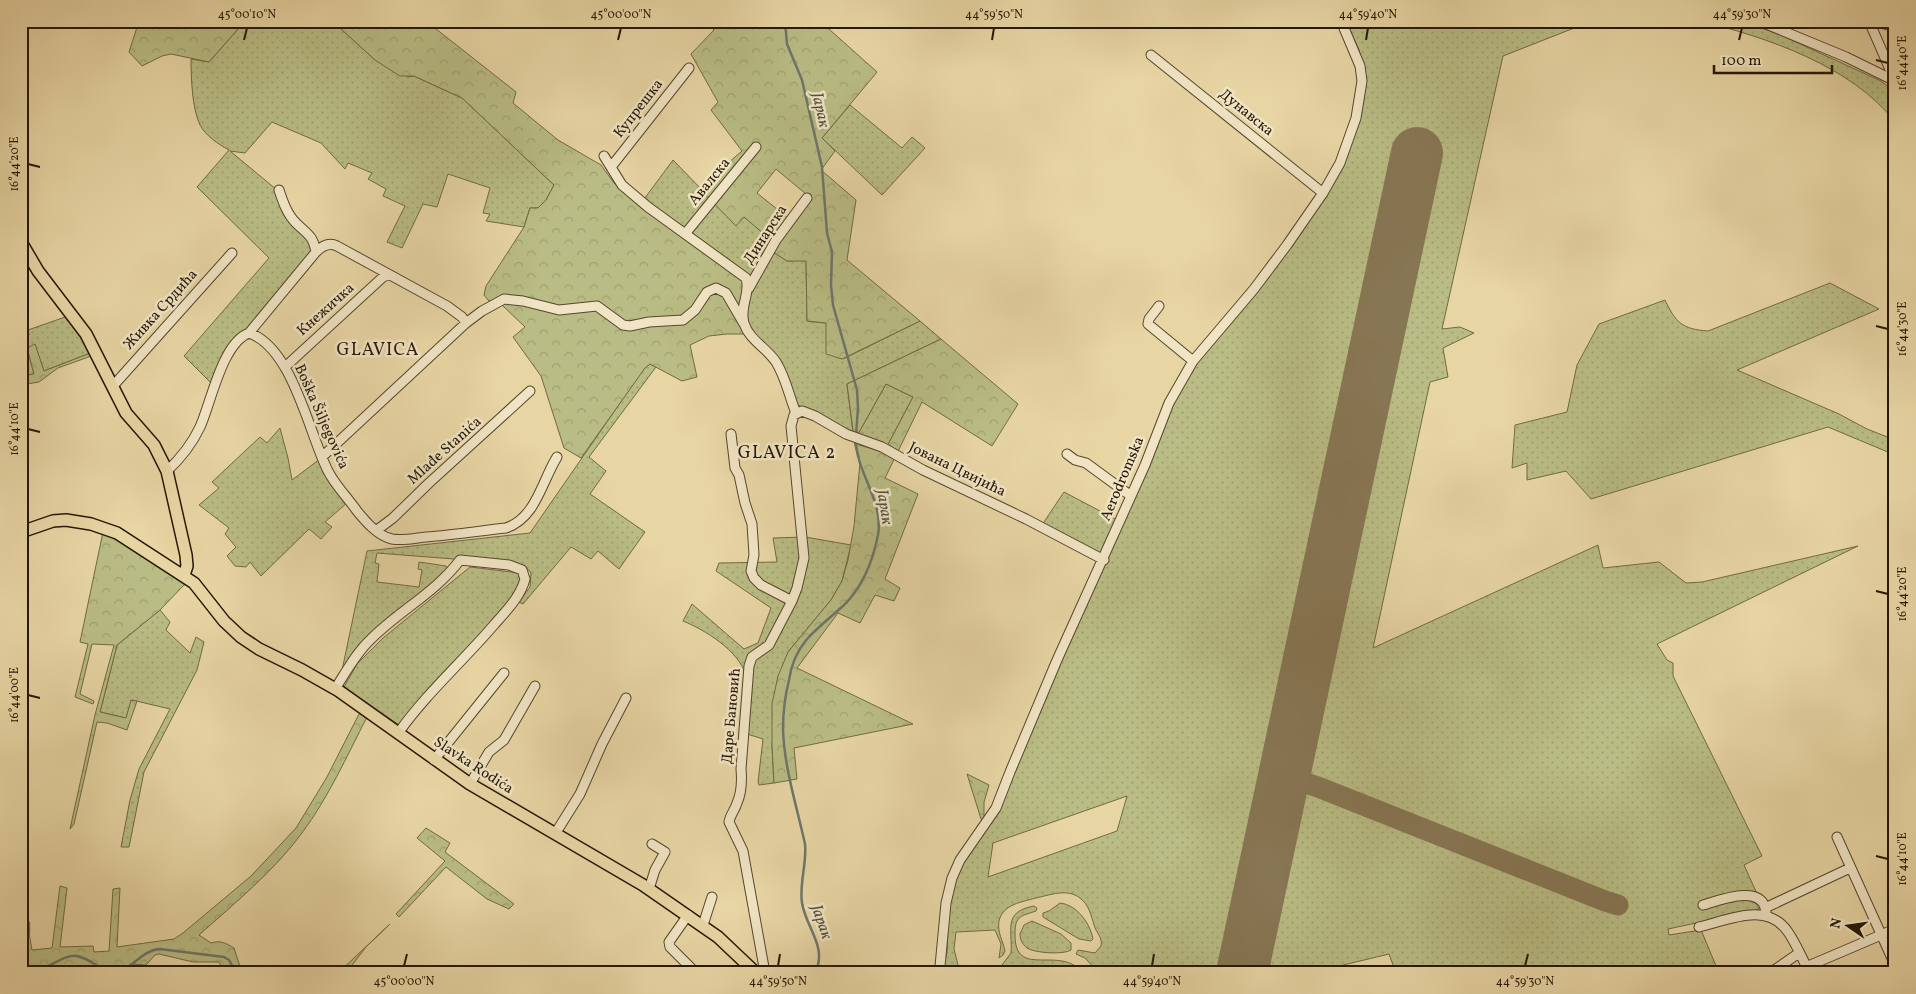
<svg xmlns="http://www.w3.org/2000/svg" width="1916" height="994" font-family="Vollkorn,serif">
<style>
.grass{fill:url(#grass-dots);stroke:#706a44;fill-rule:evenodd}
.forest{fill:url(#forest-crowns);stroke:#706a44;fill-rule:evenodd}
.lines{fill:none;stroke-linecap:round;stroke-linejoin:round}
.stream{stroke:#6c766c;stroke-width:2.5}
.taxiway{stroke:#877654;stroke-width:21}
.runway{stroke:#877654;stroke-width:52}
.minor-casing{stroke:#56462c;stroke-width:11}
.major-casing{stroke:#261704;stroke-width:14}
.minor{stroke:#f0e4c4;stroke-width:9}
.major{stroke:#e8d5a4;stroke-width:11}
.ticks{fill:none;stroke:#261704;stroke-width:2}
.labels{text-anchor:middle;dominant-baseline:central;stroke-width:5;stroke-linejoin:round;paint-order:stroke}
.street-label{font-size:15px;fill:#261704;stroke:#f0e4c4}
.water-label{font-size:16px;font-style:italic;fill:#4f4f41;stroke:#f0e4c4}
.quarter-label{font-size:18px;letter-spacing:1px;fill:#261704;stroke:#f0e4c4}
.neatline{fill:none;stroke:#261704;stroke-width:2}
.ticks-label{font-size:12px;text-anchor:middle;fill:#261704}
</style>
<defs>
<pattern id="grass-dots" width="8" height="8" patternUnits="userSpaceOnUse" patternTransform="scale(1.25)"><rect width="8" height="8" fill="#b9bc84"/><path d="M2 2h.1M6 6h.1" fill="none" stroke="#9fa170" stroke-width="1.8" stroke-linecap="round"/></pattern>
<pattern id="forest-crowns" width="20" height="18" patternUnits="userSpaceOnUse" patternTransform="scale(1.25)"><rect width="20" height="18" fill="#b9bc84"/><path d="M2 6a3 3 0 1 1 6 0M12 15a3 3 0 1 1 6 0" fill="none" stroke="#9fa170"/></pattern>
</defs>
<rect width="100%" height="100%" fill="#e8d5a4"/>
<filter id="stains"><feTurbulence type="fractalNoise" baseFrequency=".004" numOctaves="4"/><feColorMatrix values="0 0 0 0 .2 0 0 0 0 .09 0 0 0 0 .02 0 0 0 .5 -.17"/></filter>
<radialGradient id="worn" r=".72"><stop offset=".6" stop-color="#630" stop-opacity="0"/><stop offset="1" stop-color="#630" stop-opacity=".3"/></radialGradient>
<path class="grass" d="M245 21H336L341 29 375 60 409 77 414 76 462 98 554 185 546 200 538 208H530L524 227 486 221 490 214 483 213 490 188 448 174 437 207 423 204 402 248 387 242 405 206 383 196 386 189 368 179 372 173 348 163 345 169 321 143 272 122 245 153 230 151 277 190 299 222 313 250 248 329 212 384 184 356 269 258 197 187 229 150C218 144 206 136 200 125 192 108 191 78 191 59L209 62Z
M1346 21H1592L1503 56 1442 329 1460 327 1474 333 1443 348 1448 377 1430 382 1373 648 1598 545 1603 568 1659 562 1686 583 1702 582 1858 546 1657 644 1667 660 1673 663V676L1762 856 1744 865 1758 896 1761 907 1757 910 1668 929 1669 935 1701 930 1719 973H1396L1389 954 1335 967 1336 973H1099L1085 958 1076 954 1078 950 1095 953 1101 946C1103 937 1096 933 1094 925 1091 915 1089 905 1080 898 1067 888 1050 895 1036 898 1022 902 1003 904 999 921 997 932 1003 941 1005 951L1003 955 999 958 1001 944 995 930 956 932 954 949 960 973H941L947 953 948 916 955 879 961 863 992 822 1174 401 1190 371 1293 243 1358 124 1364 100V75L1359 50ZM1127 796 1117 831 988 877 993 843Z
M1700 21H1738L1774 32 1881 81 1895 92V122C1852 66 1766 37 1700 21Z
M850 105 902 148 912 137 925 148 882 195 822 138Z
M673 160 736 225 744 216 771 240 748 285 639 206Z
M773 252 787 261 806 260 807 321 826 323 843 359 920 321 941 339 847 384 853 433 796 404 784 374 746 325 748 295Z
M1830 283 1879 309 1737 370 1839 414 1867 429 1895 440V455L1828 427 1591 499 1566 471 1527 480V463L1512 468 1515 425 1567 412 1577 365 1599 324 1665 300C1676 323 1682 329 1708 331Z
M68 316 93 352 44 371 35 345 27 348 34 374 21 376V339L29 335 28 330Z
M650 364 656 367 589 457 606 471 590 494 645 532 619 569 598 551 591 559 571 547 523 604 519 602 530 587 531 573 526 567 518 564 377 553 375 563 379 564 377 582 419 587 422 570 418 569 419 562 446 566 448 570 368 639 340 680 367 551 530 533 645 367Z
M886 384 913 397 884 452 858 445V434Z
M280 428 288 458 292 480 320 459 347 503 325 522 332 527 321 539 309 529 261 576 250 562 246 567 235 566 227 556 236 547 225 534 229 528 199 505 219 488 212 482 260 437 267 443Z
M1064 492 1117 520 1100 554 1042 525Z
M805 537 851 545 842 581 831 600 788 652 772 745 774 783 759 785 758 782 763 739 744 733C745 721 749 685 746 675 738 650 705 630 683 621L692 604 744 649 758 643 771 608 716 571 719 563 777 562 773 538Z
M470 567 520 573 525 583 402 727 344 687 357 664 383 638Z
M160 610 170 622 166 630 190 653 196 637 204 642 197 670 144 772 129 847H121L130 800 139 769 170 709 132 700 126 718 100 712 117 645Z
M1060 903C1077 905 1090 923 1093 939L1091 941 1079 939 1043 917V913L1049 911Z
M1034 906 1037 908 1036 911C1022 916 1015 915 1015 933 1014 969 1039 957 1062 961 1071 962 1078 968 1086 973H1002V965L1011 953C1013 930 1002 912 1034 906Z
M1032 921 1061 934 1071 943V950C1064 955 1034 953 1027 948 1022 944 1020 939 1020 934L1024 925Z"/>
<path class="forest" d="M139 21H245L209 62 171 54 162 56 142 66 129 52Z
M336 21H426L516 92 513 103 558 140 601 165 614 183 639 206 748 285 744 293 747 334H727L709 336 690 345 697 377 682 381 650 364 645 368 581 458 564 448 541 376 513 337 525 327 502 305 495 300 489 301 484 295 486 286 524 227 530 208H538L546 200 554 185 462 98 414 76H400L375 60 341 29Z
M704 21H820L877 72 822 138 835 151 821 170 856 200 847 260 920 321 842 359 826 354V323L807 321 806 261H787L773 252 812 199 776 169 757 193 788 218 771 240 744 217 736 226 699 188 742 151 711 110 718 102 691 54 714 30Z
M941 339 1018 404 992 446 922 402 885 478 918 494 885 579 900 588 894 601 875 595 860 623 838 613 797 668 913 724 794 748 797 779 774 783 772 745V704L778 676 788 652 831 600 842 581 848 560 854 526 860 463 855 446 847 384ZM886 384 913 397 884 452 859 445 858 434Z
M35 344 44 371 93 352 94 355 58 368 39 382 21 385V376L34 374 27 348Z
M103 532 189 584 184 585 160 610 117 645 100 712 126 718 131 700 137 701 127 730 107 723 97 722 74 824 70 829 95 715 114 645 92 644 80 694 94 701 93 704 75 697 88 644 80 642Z
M360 712 367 717C347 756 328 798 302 833 274 871 235 903 199 935L211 943C220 940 226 943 234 948L242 973H224L219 962H193L159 954 155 955 146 965 130 964 125 973H93L86 970 85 973H77L79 966 50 967 49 973H21V898H23L32 950 52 948 60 886 67 888 60 947 93 946 94 952 109 951 113 889 120 888 117 947 174 939 183 933 251 876 296 828 327 777Z
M967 774 989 785 984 802V818L981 819Z
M426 828 450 843 445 852 514 904 509 909 487 899 446 867 399 917 396 914 445 861 417 838Z
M390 924 366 947 346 973H338Z"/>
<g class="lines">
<path class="stream" d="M785 21 787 44 802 80 822 167 827 233 832 252 831 285 833 305 857 390 858 408 856 435
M21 916 26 919 29 923V933L21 948
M21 972C28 972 35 971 41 969 52 966 65 954 77 956 91 959 99 969 112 973
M119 973C134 966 143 950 160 949L224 957 229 960 236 973
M815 973C828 947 806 928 802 903 799 884 807 864 805 844 797 807 784 767 783 729 783 713 785 696 789 680 791 666 797 651 807 639 818 627 831 617 843 606 862 588 873 560 878 535 884 500 856 473 856 440"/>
<path class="taxiway" d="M1284 776 1318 787 1605 901 1618 905"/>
<path class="runway" d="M1242 973 1417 153"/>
<g class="minor-casing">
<path id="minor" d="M1759 21 1846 57 1895 81
M1869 21 1895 81
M1870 22H1877L1895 27
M1151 55 1323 193
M604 156 622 185 648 207 746 278C751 294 739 306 744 323 749 340 767 348 776 362 786 378 789 396 796 413
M611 167 689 68
M685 234 756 147
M316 252C322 246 329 242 337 246L447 306 462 317 466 323 482 311 504 299 523 301 559 310 597 306 623 325 630 326 649 322 683 320 695 310 707 292 716 288 726 293 744 324
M749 288 776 240 807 198
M1159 306 1149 319 1148 324 1193 361
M249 333 316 252C313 235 307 234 296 223 287 214 283 202 279 190
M285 367 383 277 388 275
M113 386 232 253
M731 434 735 468 739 475 745 503 752 524 754 555 751 571 754 578 761 585 792 601 769 645 752 657 749 666 741 769C742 780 742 792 737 803 735 810 730 815 729 822L743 851 765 973
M1067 454 1075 460 1086 463 1131 496
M323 456 466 323
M167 471C181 458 192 444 200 427 211 403 222 343 249 333 293 348 309 434 328 471 335 485 348 498 357 511 366 522 378 536 392 539 403 541 416 538 426 537 453 535 479 531 506 528 536 518 542 481 557 457
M377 530 393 518 429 483 530 391
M792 601 797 588 804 558 791 426 794 415 802 411 815 416 846 434 882 447 923 470 1026 519 1104 560
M335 689C346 672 356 653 371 639 399 611 436 592 460 560L509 565 522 570 525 579C520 598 505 612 493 626 462 662 426 694 399 732
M434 760 504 673
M470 784 489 752 504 740 535 686
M555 834 580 794 602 744 626 698
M1837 837 1895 965
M649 889 655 870 665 852 652 844
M1703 905C1720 900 1763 883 1766 912
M1765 908 1850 868
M688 915 669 942 670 947 696 973
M703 925 712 897
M1699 927C1729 920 1767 901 1788 932 1797 945 1802 959 1810 973
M1806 967 1895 929
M937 973 940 966 946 903 952 878 960 860 996 808 1010 772 1057 660 1145 465 1169 403 1193 361 1254 289 1287 245 1323 193 1340 163 1356 118 1362 81 1360 66 1341 21
M1770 973 1799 953"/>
</g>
<g class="major-casing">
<path id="major" d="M21 242 38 271 86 334 126 413 154 445 167 471 186 555 187 566 184 575
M21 532 53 521 66 520 91 524 117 533 194 583 224 621 241 637 259 649 302 670 339 691 470 784 643 885 718 937 756 973"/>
</g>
<use href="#minor" class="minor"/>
<use href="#major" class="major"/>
</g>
<path class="ticks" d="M244 40 247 28M618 40 621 28M992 40 994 28M1366 40 1368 28M1739 40 1742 28M1876 60 1888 63M28 164 40 167M1876 326 1888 329M28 429 40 432M1876 591 1888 594M28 695 40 698M1876 856 1888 859M404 966 407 954M778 966 780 954M1152 966 1154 954M1525 966 1528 954"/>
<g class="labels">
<g class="street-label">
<text transform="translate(639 109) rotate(-52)">Купрешка</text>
<text transform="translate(1246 113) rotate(39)">Дунавска</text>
<text transform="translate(710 182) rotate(-51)">Авалска</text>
<text transform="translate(766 235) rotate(-57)">Динарска</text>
<text transform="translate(161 310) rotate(-48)">Живка Срдића</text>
<text transform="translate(326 310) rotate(-42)">Кнежичка</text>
<text transform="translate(321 417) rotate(66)">Boška Šiljegovića</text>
<text transform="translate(445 451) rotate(-42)">Mlađe Stanića</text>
<text transform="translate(957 470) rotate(26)">Јована Цвијића</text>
<text transform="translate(1123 479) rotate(-67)">Aerodromska</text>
<text transform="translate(732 716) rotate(-85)">Даре Бановић</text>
<text transform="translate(473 766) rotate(33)">Slavka Rodića</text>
</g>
<g class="water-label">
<text transform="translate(820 110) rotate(77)">Јарак</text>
<text transform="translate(884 507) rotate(81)">Јарак</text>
<text transform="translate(821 922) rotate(71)">Јарак</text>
</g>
<g class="quarter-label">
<text x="378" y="350">GLAVICA</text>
<text x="787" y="453">GLAVICA 2</text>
</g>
</g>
<rect width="1916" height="994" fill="none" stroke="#e8d5a4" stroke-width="55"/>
<g transform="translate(1848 926) rotate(283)" stroke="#f0e4c4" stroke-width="4" paint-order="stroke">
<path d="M0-4L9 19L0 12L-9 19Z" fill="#261704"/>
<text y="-8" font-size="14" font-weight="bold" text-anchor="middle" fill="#261704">N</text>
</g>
<path d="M1714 65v8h118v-8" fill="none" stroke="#261704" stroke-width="2.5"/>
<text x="1721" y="65" font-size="15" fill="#261704" stroke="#f0e4c4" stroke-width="4" paint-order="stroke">100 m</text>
<rect x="28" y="28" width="1860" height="938" class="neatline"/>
<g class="ticks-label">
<text x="247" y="18">45°00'10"N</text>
<text x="621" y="18">45°00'00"N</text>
<text x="994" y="18">44°59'50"N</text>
<text x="1368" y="18">44°59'40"N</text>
<text x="1742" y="18">44°59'30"N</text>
<text transform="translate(1902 63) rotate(-90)" y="4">16°44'40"E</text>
<text transform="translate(14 164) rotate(-90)" y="4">16°44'20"E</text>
<text transform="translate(1902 329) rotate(-90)" y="4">16°44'30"E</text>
<text transform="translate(14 429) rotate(-90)" y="4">16°44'10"E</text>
<text transform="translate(1902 594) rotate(-90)" y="4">16°44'20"E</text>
<text transform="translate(14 695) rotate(-90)" y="4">16°44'00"E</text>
<text transform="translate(1902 859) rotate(-90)" y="4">16°44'10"E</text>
<text x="404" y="985">45°00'00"N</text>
<text x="778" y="985">44°59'50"N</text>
<text x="1152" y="985">44°59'40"N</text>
<text x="1525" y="985">44°59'30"N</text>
</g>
<rect width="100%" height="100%" filter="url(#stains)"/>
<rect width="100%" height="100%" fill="url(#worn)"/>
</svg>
